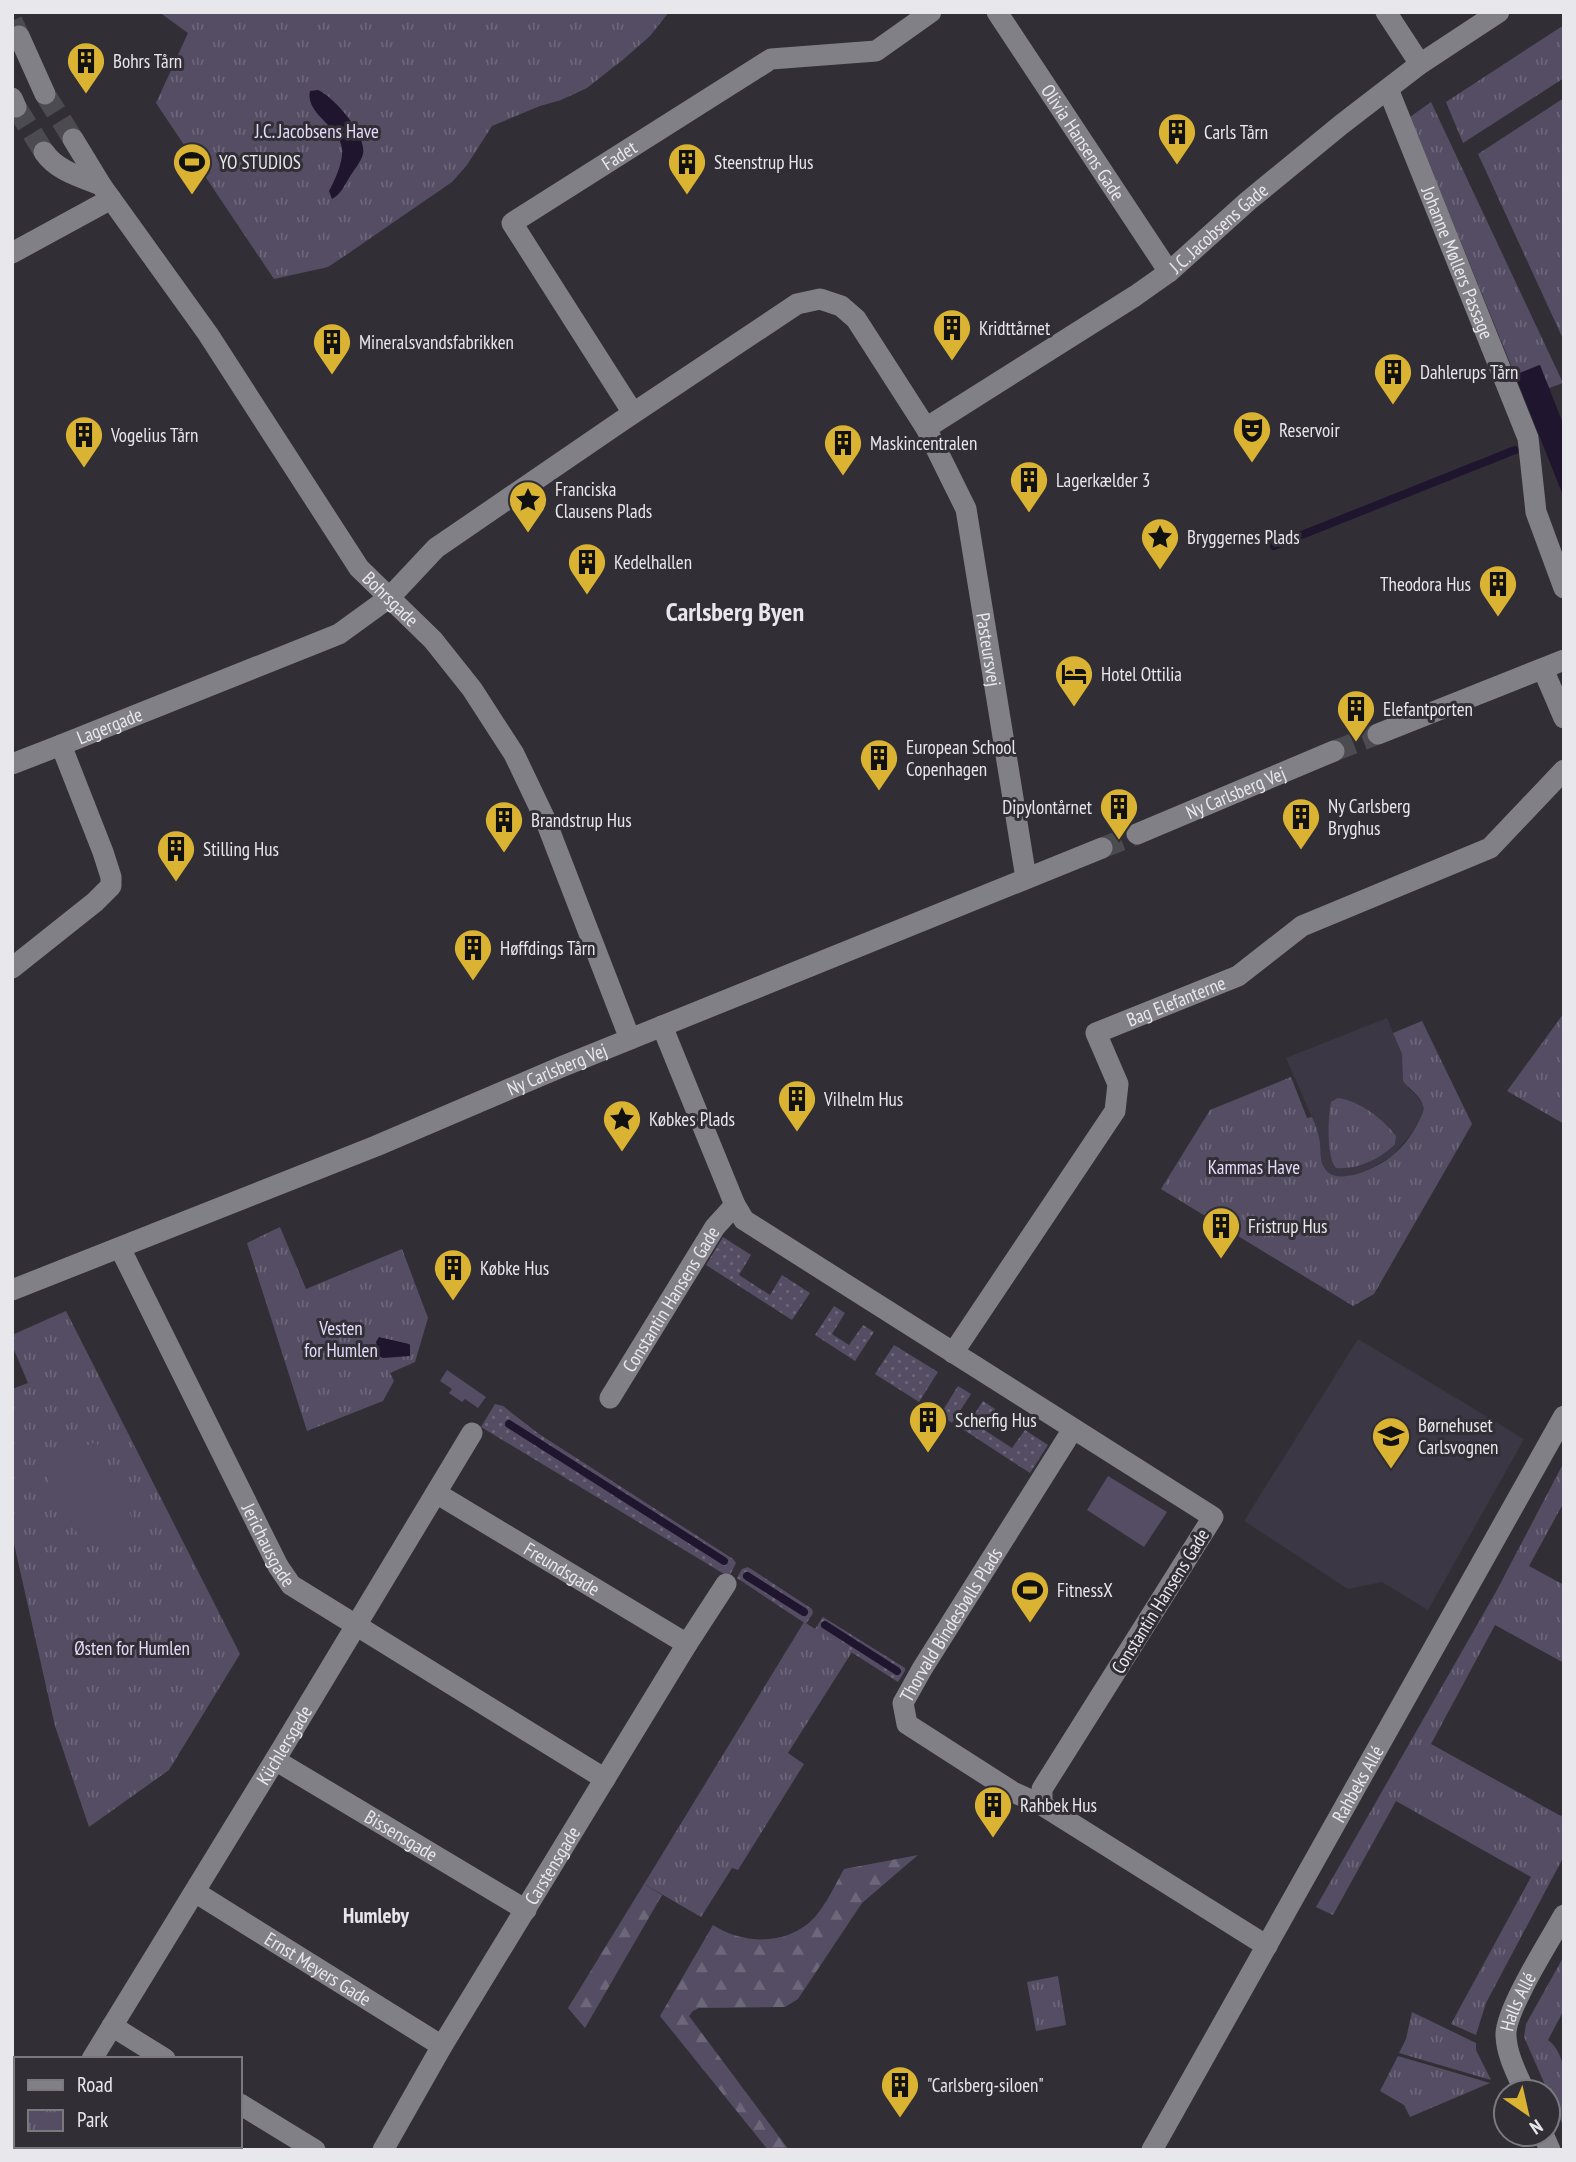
<svg xmlns="http://www.w3.org/2000/svg" width="1576" height="2162" font-family="'PT Sans Narrow',sans-serif">
<style>
.built{fill:#3b3744}
.grass{fill:url(#grass-dots)}
.forest{fill:url(#forest-firs)}
.park{fill:url(#park-tufts)}
.pitch{fill:#554d63}
.water{fill:#1f152e}
.lines{fill:none;stroke-linecap:round;stroke-linejoin:round}
.stream{stroke:#1f152e;stroke-width:8}
.minor-tunnel{stroke:#4c4b50;stroke-width:21;stroke-dasharray:21 10;stroke-linecap:butt}
.minor{stroke:#828087;stroke-width:21}
.labels{text-anchor:middle;dominant-baseline:central;stroke-width:6;stroke-linejoin:round;paint-order:stroke}
.poi-label{font-size:19px;fill:#e8e7eb;stroke:#312f35;text-anchor:start}
.park-label{font-size:19px;fill:#e6dbfc;stroke:#312f35}
.street-label{font-size:19px;fill:#e8e7eb;stroke:#312f35}
.neighbourhood-label{font-size:21px;font-weight:bold;fill:#e8e7eb;stroke:#312f35}
.district-label{font-size:26px;font-weight:bold;fill:#e8e7eb;stroke:#312f35}
</style>
<defs>
<pattern id="grass-dots" width="8" height="8" patternUnits="userSpaceOnUse" patternTransform="scale(1.75)"><rect width="8" height="8" fill="#554d63"/><path d="M2 2h.1M6 6h.1" fill="none" stroke="#6d677a" stroke-width="1.8" stroke-linecap="round"/></pattern>
<pattern id="forest-firs" width="22" height="20" patternUnits="userSpaceOnUse" patternTransform="scale(1.75)"><rect width="22" height="20" fill="#554d63"/><path d="M5 1l3.5 6h-7zM16 11l3.5 6h-7z" fill="#6d677a"/></pattern>
<pattern id="park-tufts" width="24" height="20" patternUnits="userSpaceOnUse" patternTransform="scale(1.75)"><rect width="24" height="20" fill="#554d63"/><path d="M3 7l-1-3M5 7V3M7 7l1-3M15 17l-1-3M17 17v-4M19 17l1-3" fill="none" stroke="#6d677a"/></pattern>
</defs>
<rect width="100%" height="100%" fill="#312f35"/>
<path class="built" d="M1387 1018 1402 1054 1408 1088 1417 1096 1423 1105V1112L1414 1131 1391 1157 1366 1171 1346 1177 1336 1176 1328 1172 1323 1166 1320 1156V1144L1317 1129 1286 1058Z
M1358 1339 1524 1439 1428 1610 1382 1582 1348 1589 1244 1521Z"/>
<path class="grass" d="M723 1237 751 1255 739 1275 770 1295 782 1275 810 1293 792 1320 706 1265Z
M834 1306 845 1313 832 1334 849 1345 863 1325 874 1332 855 1361 815 1335Z
M894 1345 938 1372 919 1402 875 1374Z
M958 1386 971 1394 952 1423 940 1415Z
M983 1401 995 1409 983 1429 1012 1448 1025 1430 1048 1445 1030 1473 964 1430Z
M495 1404 503 1406 539 1434 733 1559 736 1563 729 1577 481 1427Z
M748 1567 812 1609 813 1613 806 1624 737 1578 742 1569Z
M823 1617 905 1668V1671L898 1682 815 1629Z"/>
<path class="forest" d="M918 1855 862 1903 798 1999 785 2007 699 2008 693 2011 689 2016 789 2150H768L660 2016 713 1925C744 1945 788 1946 815 1917 827 1903 835 1885 844 1869Z
M644 1884 662 1895 585 2028 568 2008Z"/>
<path class="park" d="M159 12H669L650 36 625 58 587 88 561 100 540 106 492 126 467 165 452 182 346 255 328 267 274 279 156 103 188 33Z
M1564 25V78L1463 143 1446 102Z
M1564 98V341L1478 154Z
M1431 102 1563 383 1549 388 1539 365 1515 375 1410 117Z
M1564 1013V1124L1507 1091Z
M1422 1021 1472 1124 1374 1294 1353 1306 1161 1189 1210 1110 1291 1077 1307 1118 1312 1117C1316 1126 1319 1134 1320 1143 1321 1154 1319 1165 1329 1173 1344 1184 1381 1166 1393 1155 1404 1146 1413 1134 1419 1121 1421 1116 1425 1111 1423 1106 1421 1096 1409 1089 1403 1081L1402 1054 1393 1033Z
M1338 1098C1360 1101 1383 1119 1396 1136L1395 1144C1381 1159 1356 1170 1336 1168 1326 1157 1328 1117 1331 1102Z
M280 1227 306 1289 402 1249 428 1318 415 1362 390 1373 394 1381 383 1401 307 1431 247 1243Z
M66 1311 240 1654 169 1770 89 1827 55 1726 12 1535V1389L28 1383 12 1345V1335Z
M1564 1462V1502L1529 1566 1564 1585V1663L1495 1625 1431 1744 1561 1816 1564 1813V1856L1486 2003 1476 2035 1451 2024 1531 1877 1396 1801 1333 1915 1316 1907 1497 1590Z
M804 1622 852 1652 788 1753 804 1764 738 1870 732 1868 701 1917 644 1884Z
M1564 1956V2010L1548 2040C1572 2058 1564 2101 1564 2128L1524 2037 1526 2024Z
M1058 1976 1066 2025 1036 2031 1027 1982Z
M1412 2012 1476 2043V2050L1491 2080 1399 2053 1406 2039Z
M1398 2056 1490 2083 1410 2117 1404 2105 1380 2091Z"/>
<path class="pitch" d="M447 1370 486 1397 478 1408 465 1399 462 1402 449 1393 452 1389 440 1381Z
M96 1442 135 1524 123 1534 85 1548 45 1472 57 1457Z
M1108 1476 1167 1512 1144 1547 1087 1510Z"/>
<path class="water" d="M318 90C334 97 367 135 363 154 361 162 353 171 349 178 344 186 341 194 332 199L329 191C335 180 344 160 342 148 339 126 305 114 310 91Z
M1540 365 1564 426V498L1515 375Z
M379 1337 409 1344 410 1345V1356L383 1358 379 1356 376 1342Z"/>
<g class="lines">
<path class="stream" d="M1274 546 1515 450
M509 1424 724 1561
M747 1576 804 1612
M825 1625 897 1671"/>
<path class="minor-tunnel" d="M12 21 19 36
M45 94 73 139
M16 107 44 152
M1334 751 1378 734
M1102 848 1137 834"/>
<g class="minor">
<path id="s1" d="M997 12 1169 272"/>
<path d="M1386 12 1420 64"/>
<path d="M19 36 45 94"/>
<path id="s2" d="M1388 89 1528 438 1536 512 1564 588"/>
<path d="M12 98 16 107"/>
<path id="s3" d="M73 139 101 185 208 334 359 568 433 640 472 689 514 754 545 819 630 1039"/>
<path d="M44 152C57 171 81 177 101 185"/>
<path d="M12 253 111 199"/>
<path id="s4" d="M633 413 512 223 771 59 876 51 931 12"/>
<path id="s5" d="M926 428 1135 296 1169 272 1248 201 1342 124 1420 64 1499 12"/>
<path d="M1543 669 1564 718"/>
<path d="M1378 734 1564 660"/>
<path d="M12 764 61 745"/>
<path id="s6" d="M1137 834 1334 751"/>
<path id="s7" d="M12 968 95 902 111 886V877L103 852 61 745 339 634 390 597 436 548 623 420 797 304 820 299 841 306 856 319 926 428 966 509 1026 878"/>
<path d="M662 1026 735 1205 744 1220 1213 1517 1042 1789V1805L1267 1946"/>
<path id="s8" d="M120 1248 278 1566 291 1585 605 1779"/>
<path id="s9" d="M12 1290 376 1146 561 1067 1102 848"/>
<path id="s10" d="M953 1353 1115 1111 1118 1084 1096 1033 1238 976 1302 926 1490 848 1564 770"/>
<path id="s11" d="M610 1398 715 1227 735 1205"/>
<path id="s12" d="M436 1493 687 1644"/>
<path id="s13" d="M275 1760 526 1910"/>
<path id="s14" d="M1042 1805 1013 1792 907 1724 903 1703 922 1669 1073 1429"/>
<path id="s15" d="M195 1892 442 2046"/>
<path d="M112 2026 165 2059"/>
<path id="s16" d="M92 2059 275 1760 472 1433"/>
<path id="s17" d="M1525 2092C1517 2074 1507 2056 1506 2036 1504 2012 1550 1940 1564 1915"/>
<path d="M240 2104 315 2150"/>
<path d="M12 2134 16 2139"/>
<path d="M1543 2134 1550 2150"/>
<path id="s18" d="M383 2150 442 2046 687 1644 726 1584"/>
<path id="s19" d="M1152 2150 1564 1416"/>
</g>
</g>
<defs>
<g id="building-pin" transform="scale(2.0125)"><path d="M0 17L-7.5 6A9.5 9.5 0 1 1 7.5 6Z" fill="#dab333" stroke="#312f35"/><path d="M-4-6H4V6H1V3H-1V6H-4ZM-2.5-4.3h1.7v1.8h-1.7ZM.8-4.3h1.7v1.8H.8ZM-2.5-1h1.7V.8h-1.7ZM.8-1h1.7V.8H.8Z" fill="#111"/></g>
<g id="stadium-pin" transform="scale(2.0125)"><path d="M0 17L-7.5 6A9.5 9.5 0 1 1 7.5 6Z" fill="#dab333" stroke="#312f35"/><path d="M0-5a6.5 5 0 1 0 0 10a6.5 5 0 1 0 0-10ZM-3.5-1.8h7v3.6h-7Z" fill="#111"/></g>
<g id="theatre-pin" transform="scale(2.0125)"><path d="M0 17L-7.5 6A9.5 9.5 0 1 1 7.5 6Z" fill="#dab333" stroke="#312f35"/><path d="M-5-5.5Q0-4 5-5.5V0Q5 5 0 6Q-5 5-5 0ZM-3.3-2.5H-1v1.5H-3.3ZM1-2.5H3.3v1.5H1ZM-2.8 1Q0 5.5 2.8 1Z" fill="#111"/></g>
<g id="sight-pin" transform="scale(2.0125)"><path d="M0 17L-7.5 6A9.5 9.5 0 1 1 7.5 6Z" fill="#dab333" stroke="#312f35"/><path d="M0-6L1.8-2.2L6-1.7L2.9 1.2L3.7 5.4L0 3.3L-3.7 5.4L-2.9 1.2L-6-1.7L-1.8-2.2Z" fill="#111"/></g>
<g id="hotel-pin" transform="scale(2.0125)"><path d="M0 17L-7.5 6A9.5 9.5 0 1 1 7.5 6Z" fill="#dab333" stroke="#312f35"/><path d="M-6-4.5h1.5V1H6V5H4.5V3h-9V5H-6ZM-4 0a1.8 1.8 0 1 1 3.6 0ZM.5 0V-2.5h3Q6-2.5 6 0Z" fill="#111"/></g>
<g id="school-pin" transform="scale(2.0125)"><path d="M0 17L-7.5 6A9.5 9.5 0 1 1 7.5 6Z" fill="#dab333" stroke="#312f35"/><path d="M0-5L7-2L0 1L-7-2ZM-4 1L0 2.5L4 1V4Q0 6-4 4Z" fill="#111"/></g>
</defs>
<g fill-rule="evenodd">
<use href="#building-pin" x="86" y="61"/>
<use href="#building-pin" x="1177" y="132"/>
<use href="#stadium-pin" x="192" y="162"/>
<use href="#building-pin" x="687" y="162"/>
<use href="#building-pin" x="952" y="328"/>
<use href="#building-pin" x="332" y="342"/>
<use href="#building-pin" x="1393" y="372"/>
<use href="#theatre-pin" x="1252" y="430"/>
<use href="#building-pin" x="84" y="435"/>
<use href="#building-pin" x="843" y="443"/>
<use href="#building-pin" x="1029" y="480"/>
<use href="#sight-pin" x="528" y="500"/>
<use href="#sight-pin" x="1160" y="537"/>
<use href="#building-pin" x="587" y="562"/>
<use href="#building-pin" x="1498" y="584"/>
<use href="#hotel-pin" x="1074" y="674"/>
<use href="#building-pin" x="1356" y="709"/>
<use href="#building-pin" x="879" y="758"/>
<use href="#building-pin" x="1119" y="807"/>
<use href="#building-pin" x="1301" y="817"/>
<use href="#building-pin" x="504" y="820"/>
<use href="#building-pin" x="176" y="849"/>
<use href="#building-pin" x="473" y="948"/>
<use href="#building-pin" x="797" y="1099"/>
<use href="#sight-pin" x="622" y="1119"/>
<use href="#building-pin" x="1221" y="1226"/>
<use href="#building-pin" x="453" y="1268"/>
<use href="#building-pin" x="928" y="1420"/>
<use href="#school-pin" x="1391" y="1436"/>
<use href="#stadium-pin" x="1030" y="1590"/>
<use href="#building-pin" x="993" y="1805"/>
<use href="#building-pin" x="900" y="2085"/>
</g>
<g class="labels">
<g class="poi-label">
<text x="113" y="61">Bohrs Tårn</text>
<text x="1204" y="132">Carls Tårn</text>
<text x="219" y="162">YO STUDIOS</text>
<text x="714" y="162">Steenstrup Hus</text>
<text x="979" y="328">Kridttårnet</text>
<text x="359" y="342">Mineralsvandsfabrikken</text>
<text x="1420" y="372">Dahlerups Tårn</text>
<text x="1279" y="430">Reservoir</text>
<text x="111" y="435">Vogelius Tårn</text>
<text x="870" y="443">Maskincentralen</text>
<text x="1056" y="480">Lagerkælder 3</text>
<text x="555" y="489">Franciska<tspan x="555" dy="22">Clausens Plads</tspan></text>
<text x="1187" y="537">Bryggernes Plads</text>
<text x="614" y="562">Kedelhallen</text>
<text x="1471" y="584" text-anchor="end">Theodora Hus</text>
<text x="1101" y="674">Hotel Ottilia</text>
<text x="1383" y="709">Elefantporten</text>
<text x="906" y="747">European School<tspan x="906" dy="22">Copenhagen</tspan></text>
<text x="1328" y="806">Ny Carlsberg<tspan x="1328" dy="22">Bryghus</tspan></text>
<text x="1092" y="807" text-anchor="end">Dipylontårnet</text>
<text x="531" y="820">Brandstrup Hus</text>
<text x="203" y="849">Stilling Hus</text>
<text x="500" y="948">Høffdings Tårn</text>
<text x="824" y="1099">Vilhelm Hus</text>
<text x="649" y="1119">Købkes Plads</text>
<text x="1248" y="1226">Fristrup Hus</text>
<text x="480" y="1268">Købke Hus</text>
<text x="955" y="1420">Scherfig Hus</text>
<text x="1418" y="1425">Børnehuset<tspan x="1418" dy="22">Carlsvognen</tspan></text>
<text x="1057" y="1590">FitnessX</text>
<text x="1020" y="1805">Rahbek Hus</text>
<text x="927" y="2085">"Carlsberg-siloen"</text>
</g>
<g class="park-label">
<text x="317" y="131">J.C. Jacobsens Have</text>
<text x="1254" y="1167">Kammas Have</text>
<text x="341" y="1328">Vesten<tspan x="341" dy="22">for Humlen</tspan></text>
<text x="132" y="1648">Østen for Humlen</text>
</g>
<g class="street-label">
<text stroke="none"><textPath href="#s1" startOffset="156">Olivia Hansens Gade</textPath></text>
<text stroke="none"><textPath href="#s4" startOffset="352">Fadet</textPath></text>
<text stroke="none"><textPath href="#s5" startOffset="355">J.C. Jacobsens Gade</textPath></text>
<text stroke="none"><textPath href="#s2" startOffset="187">Johanne Møllers Passage</textPath></text>
<text stroke="none"><textPath href="#s3" startOffset="560">Bohrsgade</textPath></text>
<text stroke="none"><textPath href="#s7" startOffset="1572">Pasteursvej</textPath></text>
<text stroke="none"><textPath href="#s7" startOffset="331">Lagergade</textPath></text>
<text stroke="none"><textPath href="#s6" startOffset="107">Ny Carlsberg Vej</textPath></text>
<text stroke="none"><textPath href="#s10" startOffset="460">Bag Elefanterne</textPath></text>
<text stroke="none"><textPath href="#s9" startOffset="588">Ny Carlsberg Vej</textPath></text>
<text stroke="none"><textPath href="#s11" startOffset="116">Constantin Hansens Gade</textPath></text>
<text stroke="none"><textPath href="#s8" startOffset="332">Jerichausgade</textPath></text>
<text stroke="none"><textPath href="#s12" startOffset="147">Freundsgade</textPath></text>
<text transform="translate(1160 1601) rotate(-58)">Constantin Hansens Gade</text>
<text stroke="none"><textPath href="#s14" startOffset="271">Thorvald Bindesbølls Plads</textPath></text>
<text stroke="none"><textPath href="#s16" startOffset="368">Küchlersgade</textPath></text>
<text stroke="none"><textPath href="#s19" startOffset="420">Rahbeks Allé</textPath></text>
<text stroke="none"><textPath href="#s13" startOffset="147">Bissensgade</textPath></text>
<text stroke="none"><textPath href="#s18" startOffset="331">Carstensgade</textPath></text>
<text stroke="none"><textPath href="#s15" startOffset="145">Ernst Meyers Gade</textPath></text>
<text stroke="none"><textPath href="#s17" startOffset="96">Halls Allé</textPath></text>
</g>
<g class="neighbourhood-label">
<text x="376" y="1915">Humleby</text>
</g>
<g class="district-label">
<text x="735" y="611">Carlsberg Byen</text>
</g>
</g>
<rect width="1576" height="2162" fill="none" stroke="#e8e7eb" stroke-width="28"/>
<rect x="14" y="2057" width="228" height="91" fill="#312f35" stroke="#7a797e" stroke-width="2"/>
<rect x="28" y="2080" width="35" height="10" fill="#828087" stroke="#7a797e" stroke-width="2"/>
<text x="77" y="2092" font-size="21" fill="#e8e7eb">Road</text>
<rect x="28" y="2110" width="35" height="21" fill="url(#park-tufts)" stroke="#7a797e" stroke-width="2"/>
<text x="77" y="2127" font-size="21" fill="#e8e7eb">Park</text>
<g transform="translate(1527 2113) rotate(146)"><circle r="33" fill="#312f35" stroke="#7a797e" stroke-width="2"/>
<path d="M0-5L12 26L0 18L-12 26Z" fill="#dab333"/>
<text y="-10" font-size="19" font-weight="bold" text-anchor="middle" fill="#e8e7eb">N</text>
</g>
</svg>
